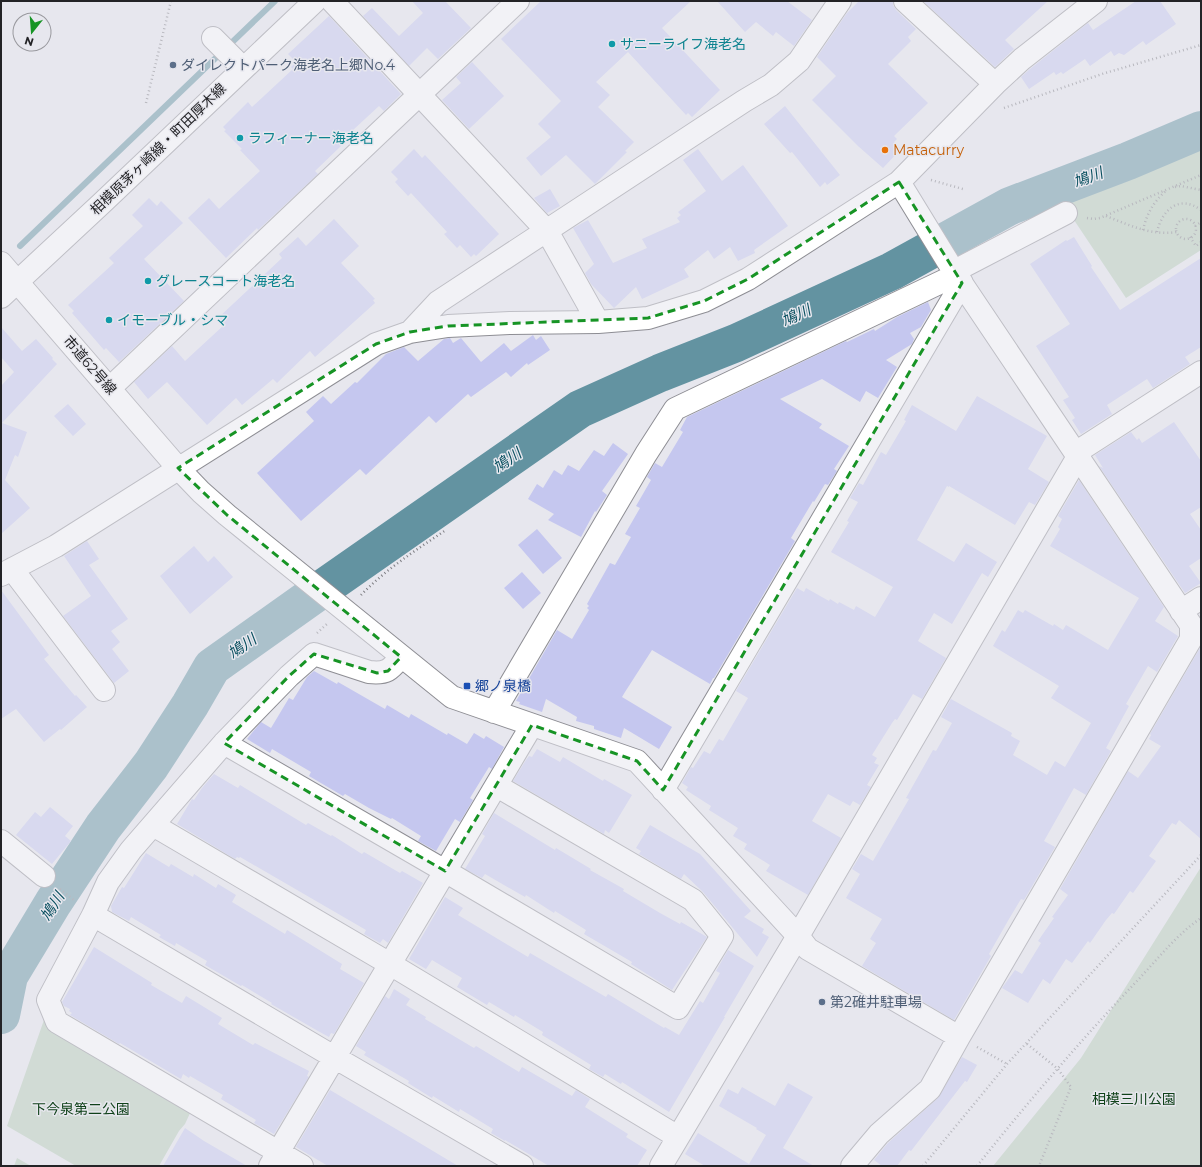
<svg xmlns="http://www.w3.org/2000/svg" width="1202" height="1167" font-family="Montserrat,'Noto Sans JP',sans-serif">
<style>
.green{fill:#b6ccb7}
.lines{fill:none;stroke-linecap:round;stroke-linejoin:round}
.stream{stroke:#6393a1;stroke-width:6}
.river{stroke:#6393a1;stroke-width:38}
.building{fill:#c5c7ef}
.minor-casing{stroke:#8e8e94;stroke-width:24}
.major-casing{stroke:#8e8e94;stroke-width:24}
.path{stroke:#7f7f84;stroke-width:2.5;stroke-dasharray:1 3;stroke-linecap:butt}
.minor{stroke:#fff;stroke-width:22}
.major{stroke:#fff;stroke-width:22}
.marked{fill:none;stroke:#179425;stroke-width:3;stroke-dasharray:8 5;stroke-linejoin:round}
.culture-dot{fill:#0f9aa8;stroke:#e7e7ee;stroke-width:1.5}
.service-dot{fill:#5c6f8a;stroke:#e7e7ee;stroke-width:1.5}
.food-dot{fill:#e8710a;stroke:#e7e7ee;stroke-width:1.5}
.transit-dot{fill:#1a4fb4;stroke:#e7e7ee;stroke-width:1.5}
.labels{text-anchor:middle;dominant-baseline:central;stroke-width:3;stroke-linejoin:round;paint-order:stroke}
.culture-label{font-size:14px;fill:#0d838f;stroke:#e7e7ee;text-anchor:start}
.service-label{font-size:14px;fill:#4e5e75;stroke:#e7e7ee;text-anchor:start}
.street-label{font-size:14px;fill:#232326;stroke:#e7e7ee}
.food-label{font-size:14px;fill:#c56008;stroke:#e7e7ee;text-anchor:start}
.transit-label{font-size:14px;fill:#164399;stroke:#e7e7ee;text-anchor:start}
.park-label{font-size:14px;fill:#10421a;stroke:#e7e7ee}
.water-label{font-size:15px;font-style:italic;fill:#084f5f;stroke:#e7e7ee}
</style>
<rect width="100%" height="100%" fill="#e7e7ee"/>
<path class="green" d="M1201 141V250L1126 298 1064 205Z
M1201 867V1166H993L1081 1058Z
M45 1017 191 1111 185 1124 179 1131 159 1166H76L7 1126Z
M17 1158 31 1166H14Z"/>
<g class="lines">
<path class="stream" d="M20 246 275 1"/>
<path class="river" d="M1 1015 9 976 53 903 103 827 151 765 190 705 212 667 329 584 580 409 660 373 736 343 892 271 1010 206 1128 161 1201 130"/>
</g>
<path class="building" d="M412 1H445L471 28 438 59 427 48 409 66 363 16 372 8 399 36 423 13Z
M541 1H691L662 28 720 90 692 117 688 113 686 115 628 52 596 82 610 95 598 107 634 142 625 151 627 152 595 184 566 155 541 176 526 158 551 137 538 124 561 101 501 39Z
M717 1H787L812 20 794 46 776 32 773 36 756 22 745 32Z
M859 1H893V5L896 10 916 29 908 37 911 41 888 64 928 103 894 136 897 139 894 142 901 149 883 168 858 146 812 100 836 76 817 57 847 13Z
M923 1H1048L1005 40 1014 49 995 67Z
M1136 1H1160L1176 24 1146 45 1143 41 1124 55 1119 53 1114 56 1111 51 1090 66 1085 59 1063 74 1061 72 1056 75 1054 72 1029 89 1021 77 1030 69 1088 23 1093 30Z
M329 16 401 94 384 111 379 106 339 143 341 146 315 171 318 174 258 230 257 228 226 258 188 218 209 198 219 209 260 171 240 150 242 149 224 131 226 130 223 127 248 102 252 107 293 69 291 67 296 62 288 54Z
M472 62 504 96 469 129 442 100 461 83 456 77Z
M785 106 840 175 827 185 825 182 820 187 792 152 790 153 764 124Z
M414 149 422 158 425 155 499 234 476 256 474 254 471 257 460 245 457 248 444 234 447 232 411 193 408 196 395 182 398 179 391 172Z
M698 149 722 181 743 165 788 226 754 250 755 253 738 261 730 247 714 259 708 250 684 269 689 277 642 299 636 287 614 308 591 284 585 273 594 264 573 228 588 220 613 263 647 248 642 239 680 222 677 218 681 215 678 212 706 191 683 160Z
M550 189 560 206 547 213 534 198Z
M149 198 157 206 161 201 183 223 144 259 184 301 119 362 106 348 104 350 72 313 74 311 68 305 114 263 109 258 143 226 132 215Z
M334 219 359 246 341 263 375 299 373 300 375 303 315 357 310 351 277 383 273 379 242 405 236 398 207 425 167 382 148 399 134 382 172 346 185 361 224 325 218 318 282 258 279 254 298 237 306 246Z
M1074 237 1092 266 1091 267 1120 310 1201 258V347L1185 357 1190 364 1153 388 1147 379 1107 405 1112 414 1081 434 1072 420 1075 418 1063 400 1069 397 1036 346 1070 324 1030 264 1066 240 1067 241Z
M928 302 931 310 921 327 910 333 914 339 912 344 886 360 897 367 878 398 866 391 860 402 822 379 780 399 822 424 819 428 849 446 834 469 837 471 828 485 825 484 814 502 813 501 791 538 795 541 714 678H713L710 684 652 650 625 692 622 697 672 727 659 749 624 728 621 738 594 729V726L576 721 577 717 546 699 542 712 519 704 520 702 516 701 557 630 572 639 589 610 587 608 589 606 587 604 610 563 615 565 631 537 625 534 640 508 636 506 651 480 647 477 655 463 662 467 683 432 680 430 687 417 846 341 847 342 874 329 875 331 897 317Z
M1 327 22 351 36 339 53 358 52 359 57 364 2 423 27 432 18 457 15 455 5 480 30 508 1 534V386L14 372 1 357Z
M533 335 536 340 541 336 550 350 528 365 527 363 511 377 506 372 471 397 468 394 436 423 429 416 366 475 360 469 301 521 257 473 314 421 306 412 323 396 331 404 355 382 357 383 386 354 404 347 418 361 444 339 450 338 453 343 461 338 481 362 504 343 511 351Z
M977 396 1047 436 1028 469 1049 482 1035 505 1029 502 1015 525 949 486V487L947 486 917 540 954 562 966 543 997 562 988 577 982 573 952 624 934 613 918 641 946 658 922 699 913 694 897 720 895 719 892 723 872 755 877 758 874 763 879 765 867 785 871 787 860 805 853 801 850 806 828 794 812 821 841 838 808 895 766 871 770 865 744 849 747 844 733 836 738 828 709 810 711 806 686 790 688 787 682 783 691 767 693 768 704 751 710 754 719 739 723 741 748 698 736 691 797 588 804 592 806 588 829 601 830 599 838 604 839 602 854 610 856 606 875 617 893 587 831 552 849 522 847 521 858 502 850 498 859 483 863 485 881 452 886 455 906 421 904 420 912 405 956 431Z
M68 404 86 424 73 436 54 416Z
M1174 422 1201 461V507L1190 514 1201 530V558L1189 566 1201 583 1185 593 1099 466 1103 468 1095 455 1131 432 1137 440 1139 438 1142 443Z
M613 443 628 454 602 491 607 495 596 512 595 511 581 537 548 520 554 514 528 499 537 484 543 488 554 470 562 475 568 465 579 471 594 450 604 456Z
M1079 480 1164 607 1155 621 1178 636 1157 672 1148 666 1126 704 1129 706 1106 748 1111 751 1086 795 1074 788 1044 841 1055 847 1024 900 1021 899 1009 919 989 954 991 956 954 1020 862 966 876 943 870 939 882 919 846 898 860 874 852 869 861 854 873 861 909 799 906 798 933 750 936 751 952 723 941 717 951 699 1012 733 1011 736 1020 741 1013 755 1047 775 1055 761 1065 767 1091 723 1051 698 1059 686 993 646 1002 630 1005 632 1018 610 1023 613 1025 610 1053 626 1054 624 1063 630 1066 625 1108 650 1139 598 1050 546 1060 529 1058 527 1062 519 1058 516Z
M537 529 562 558 543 574 518 545Z
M87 541 99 559 89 565 128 619 111 631 120 642 112 649 129 671 114 683 63 616 91 596 64 556Z
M194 546 208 562 214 556 233 577 190 614 160 576Z
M522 572 541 593 523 609 504 588Z
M1 590 49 655 44 659 75 696 76 695 87 707 61 730 60 729 44 742 16 709 1 719Z
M1200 648 1201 839 1179 820 1176 825 1172 823 1149 856 1156 861 1133 893 1130 891 1114 914 1112 913 1106 920 1090 943 1088 941 1072 963 1066 959 1050 984 1043 979 1028 1003 1002 988 1015 970 1022 974 1041 943 1038 941 1054 918 1052 917 1068 895 1060 889 1128 771 1138 778 1161 746 1149 739 1151 735 1150 734Z
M314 671 337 684 338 682 385 709 387 705 409 718 411 714 447 735 448 733 467 744 474 733 484 739 486 736 504 747 492 769 489 767 470 798 473 800 460 822 455 819 436 851 418 841 421 836 392 818 391 819 369 808 345 794 343 796 309 776 311 772 272 749 270 753 247 739 261 722 271 728 289 698 293 700 307 677Z
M537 749 560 762 563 757 603 781 604 779 632 795 609 833 605 830 604 834 513 781 526 760 529 756 532 757Z
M214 774 238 788 240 785 306 825 308 823 331 836 332 835 362 854 364 852 400 873 402 871 423 883 388 943 383 939 380 943 364 934 366 930 240 857 239 858 237 857 235 859 177 824 192 799 194 800 202 788Z
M50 807 73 826 65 836 71 841 52 864 16 835 35 812 41 817Z
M494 813 555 850 556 848 591 869 590 870 624 889 623 891 660 913 680 924 681 922 707 937 672 990 631 964 632 962 584 934 586 930 555 911 554 913 526 895 525 897 485 874 482 878 465 869 485 836 482 834Z
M650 825 700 854 751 911 744 917 764 929 762 933 769 937 757 957 703 892 684 874 681 879 639 854 641 851 636 848Z
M146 853 169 867 171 864 193 877 194 874 216 888 218 884 236 895 232 902 285 934 287 930 342 964 340 969 364 983 334 1034 331 1033 329 1037 318 1031 271 1004 272 1003 242 985 241 986 205 965 207 961 176 943 175 946 159 937 161 935 131 917 129 921 112 912 111 906 122 887 124 888Z
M445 897 463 908 458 915 528 957 530 953 606 997 608 994 664 1028 665 1027 679 1035 700 1001 703 1003 720 973 716 971 728 950 754 966 724 1017H725L669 1112 622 1082 621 1084 605 1074 603 1077 589 1069 591 1065 542 1035 543 1032 515 1015 514 1017 489 1002 487 1005 457 987 462 978 432 960 426 969 409 959Z
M94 947 152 983 151 985 182 1003 186 996 222 1018 218 1024 253 1045 255 1043 309 1071 307 1076 309 1077 274 1134 254 1123 256 1120 221 1099 223 1095 190 1076 189 1078 183 1074 181 1079 120 1043 119 1044 70 1015 72 1013 69 1011 70 1009 64 1006 62 1002Z
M394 989 410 999 406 1005 426 1017 425 1019 474 1048 476 1046 519 1072 522 1067 572 1096 576 1090 590 1099 585 1107 628 1134 626 1137 647 1150 637 1166H549L505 1140V1141L491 1133 493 1129 460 1109 459 1112 433 1096 432 1098 408 1083 409 1081 364 1055 366 1052 356 1046 385 996 389 999Z
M962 1057 977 1065 967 1082 965 1081 911 1151 909 1150 897 1166H882L874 1160 888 1143 938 1098Z
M788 1083 813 1097 783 1148 814 1166H705L685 1154 698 1133 749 1164 766 1135 756 1129 757 1128 719 1106 728 1089 738 1094 742 1087 775 1106Z
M330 1090 413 1139 458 1166H328L296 1147Z
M185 1128 204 1141 247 1166H163Z"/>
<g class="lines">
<g class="minor-casing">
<path id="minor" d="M332 1 547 231 598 322
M905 1 995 84
M213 38 243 68
M1 263 178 468 201 492 227 515 452 697 637 761 798 936 808 949 959 1037
M410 332 438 302 744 101 771 85 799 61 840 1
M110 388 518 1
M12 569 104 690
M1 575 56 546 376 344 410 332 448 326 510 323 598 322 648 318 704 301 748 279 899 182 995 84 1022 59 1096 1
M1181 611 1201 598
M494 712 646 454 675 409 956 275 964 266 1066 213
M224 743 445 871 678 1008 722 936 693 900 497 786
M663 790 962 283
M153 825 390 964 678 1137
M1 841 44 876
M93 915 334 1057 522 1166
M270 1166 532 725
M302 1166 57 1022 48 1000 93 915 108 882 131 850 224 743 289 676 314 654 369 672C387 674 390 670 401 657
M661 1166 798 936 1083 448 1201 372
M852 1166 879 1134 930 1089 959 1037 1191 639V625L956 275 899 182"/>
</g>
<g class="major-casing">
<path id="major" d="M1 297 102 203 315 1"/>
</g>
<path class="path" d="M146 103 171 1
M1004 108 1102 74 1201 45
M931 180 963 189
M1175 187 1181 186 1201 190
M1106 216C1129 225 1151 236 1177 232
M1087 218 1094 219 1100 218 1201 175
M1176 229a10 10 0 1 1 20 0a10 10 0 1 1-20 0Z
M1195 226 1201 222
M1143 230C1147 213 1154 201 1167 190
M1157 232C1162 210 1179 194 1201 210
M1190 237 1196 246 1201 242
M361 595C386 569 416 550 446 530
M317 633 327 624
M60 889 75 901
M1027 1044 1058 1069 1071 1087 1039 1166
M977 1047 1007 1064
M923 1166 1007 1064 1201 855
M977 1166C1028 1102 1080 1041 1136 982 1157 960 1176 935 1201 918"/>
<use href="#minor" class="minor"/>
<use href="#major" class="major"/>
</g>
<path d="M0 0H1202V1167H0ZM899 182 962 283 663 790 637 761 532 725 445 871 224 743 289 676 314 654 377 673 388 671 401 657 227 515 178 468 376 344 410 332 448 326 648 318 704 301 748 279Z" fill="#e7e7ee" fill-opacity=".55" fill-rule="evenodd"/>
<path class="marked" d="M899 182 962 283 663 790 637 761 532 725 445 871 224 743 289 676 314 654 377 673 388 671 401 657 227 515 178 468 376 344 410 332 448 326 648 318 704 301 748 279Z"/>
<g class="culture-dot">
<circle cx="612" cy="44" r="4"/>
<circle cx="240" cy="138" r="4"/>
<circle cx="148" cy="281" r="4"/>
<circle cx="109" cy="320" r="4"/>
</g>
<g class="service-dot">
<circle cx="173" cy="65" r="4"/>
<circle cx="822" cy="1002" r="4"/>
</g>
<circle class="food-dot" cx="885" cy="150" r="4"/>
<rect class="transit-dot" x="463" y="682" width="8" height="8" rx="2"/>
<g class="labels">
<g class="culture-label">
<text x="620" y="44">サニーライフ海老名</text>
<text x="248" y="138">ラフィーナー海老名</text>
<text x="156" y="281">グレースコート海老名</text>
<text x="117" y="320">イモーブル・シマ</text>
</g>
<g class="service-label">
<text x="181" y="65">ダイレクトパーク海老名上郷No.4</text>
<text x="830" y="1002">第2碓井駐車場</text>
</g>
<g class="street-label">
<text transform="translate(158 149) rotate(-44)">相模原茅ヶ崎線・町田厚木線</text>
<text transform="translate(90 365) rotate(49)">市道62号線</text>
</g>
<g class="food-label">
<text x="893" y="150">Matacurry</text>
</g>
<g class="transit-label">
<text x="475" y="686">郷ノ泉橋</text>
</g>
<g class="park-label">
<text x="1134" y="1099">相模三川公園</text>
<text x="81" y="1109">下今泉第二公園</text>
</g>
<g class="water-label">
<text transform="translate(1088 177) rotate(-21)">鳩川</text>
<text transform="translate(796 315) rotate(-25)">鳩川</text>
<text transform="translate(507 460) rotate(-35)">鳩川</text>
<text transform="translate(242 646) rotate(-35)">鳩川</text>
<text transform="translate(52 906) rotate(-58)">鳩川</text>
</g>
</g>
<rect width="1202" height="1167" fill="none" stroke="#232326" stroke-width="4"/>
<g transform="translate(32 32) rotate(197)"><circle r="19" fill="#e7e7ee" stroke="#99999e"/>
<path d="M0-3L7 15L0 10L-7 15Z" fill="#179425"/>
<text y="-6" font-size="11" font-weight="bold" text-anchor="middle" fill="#232326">N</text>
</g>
</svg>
